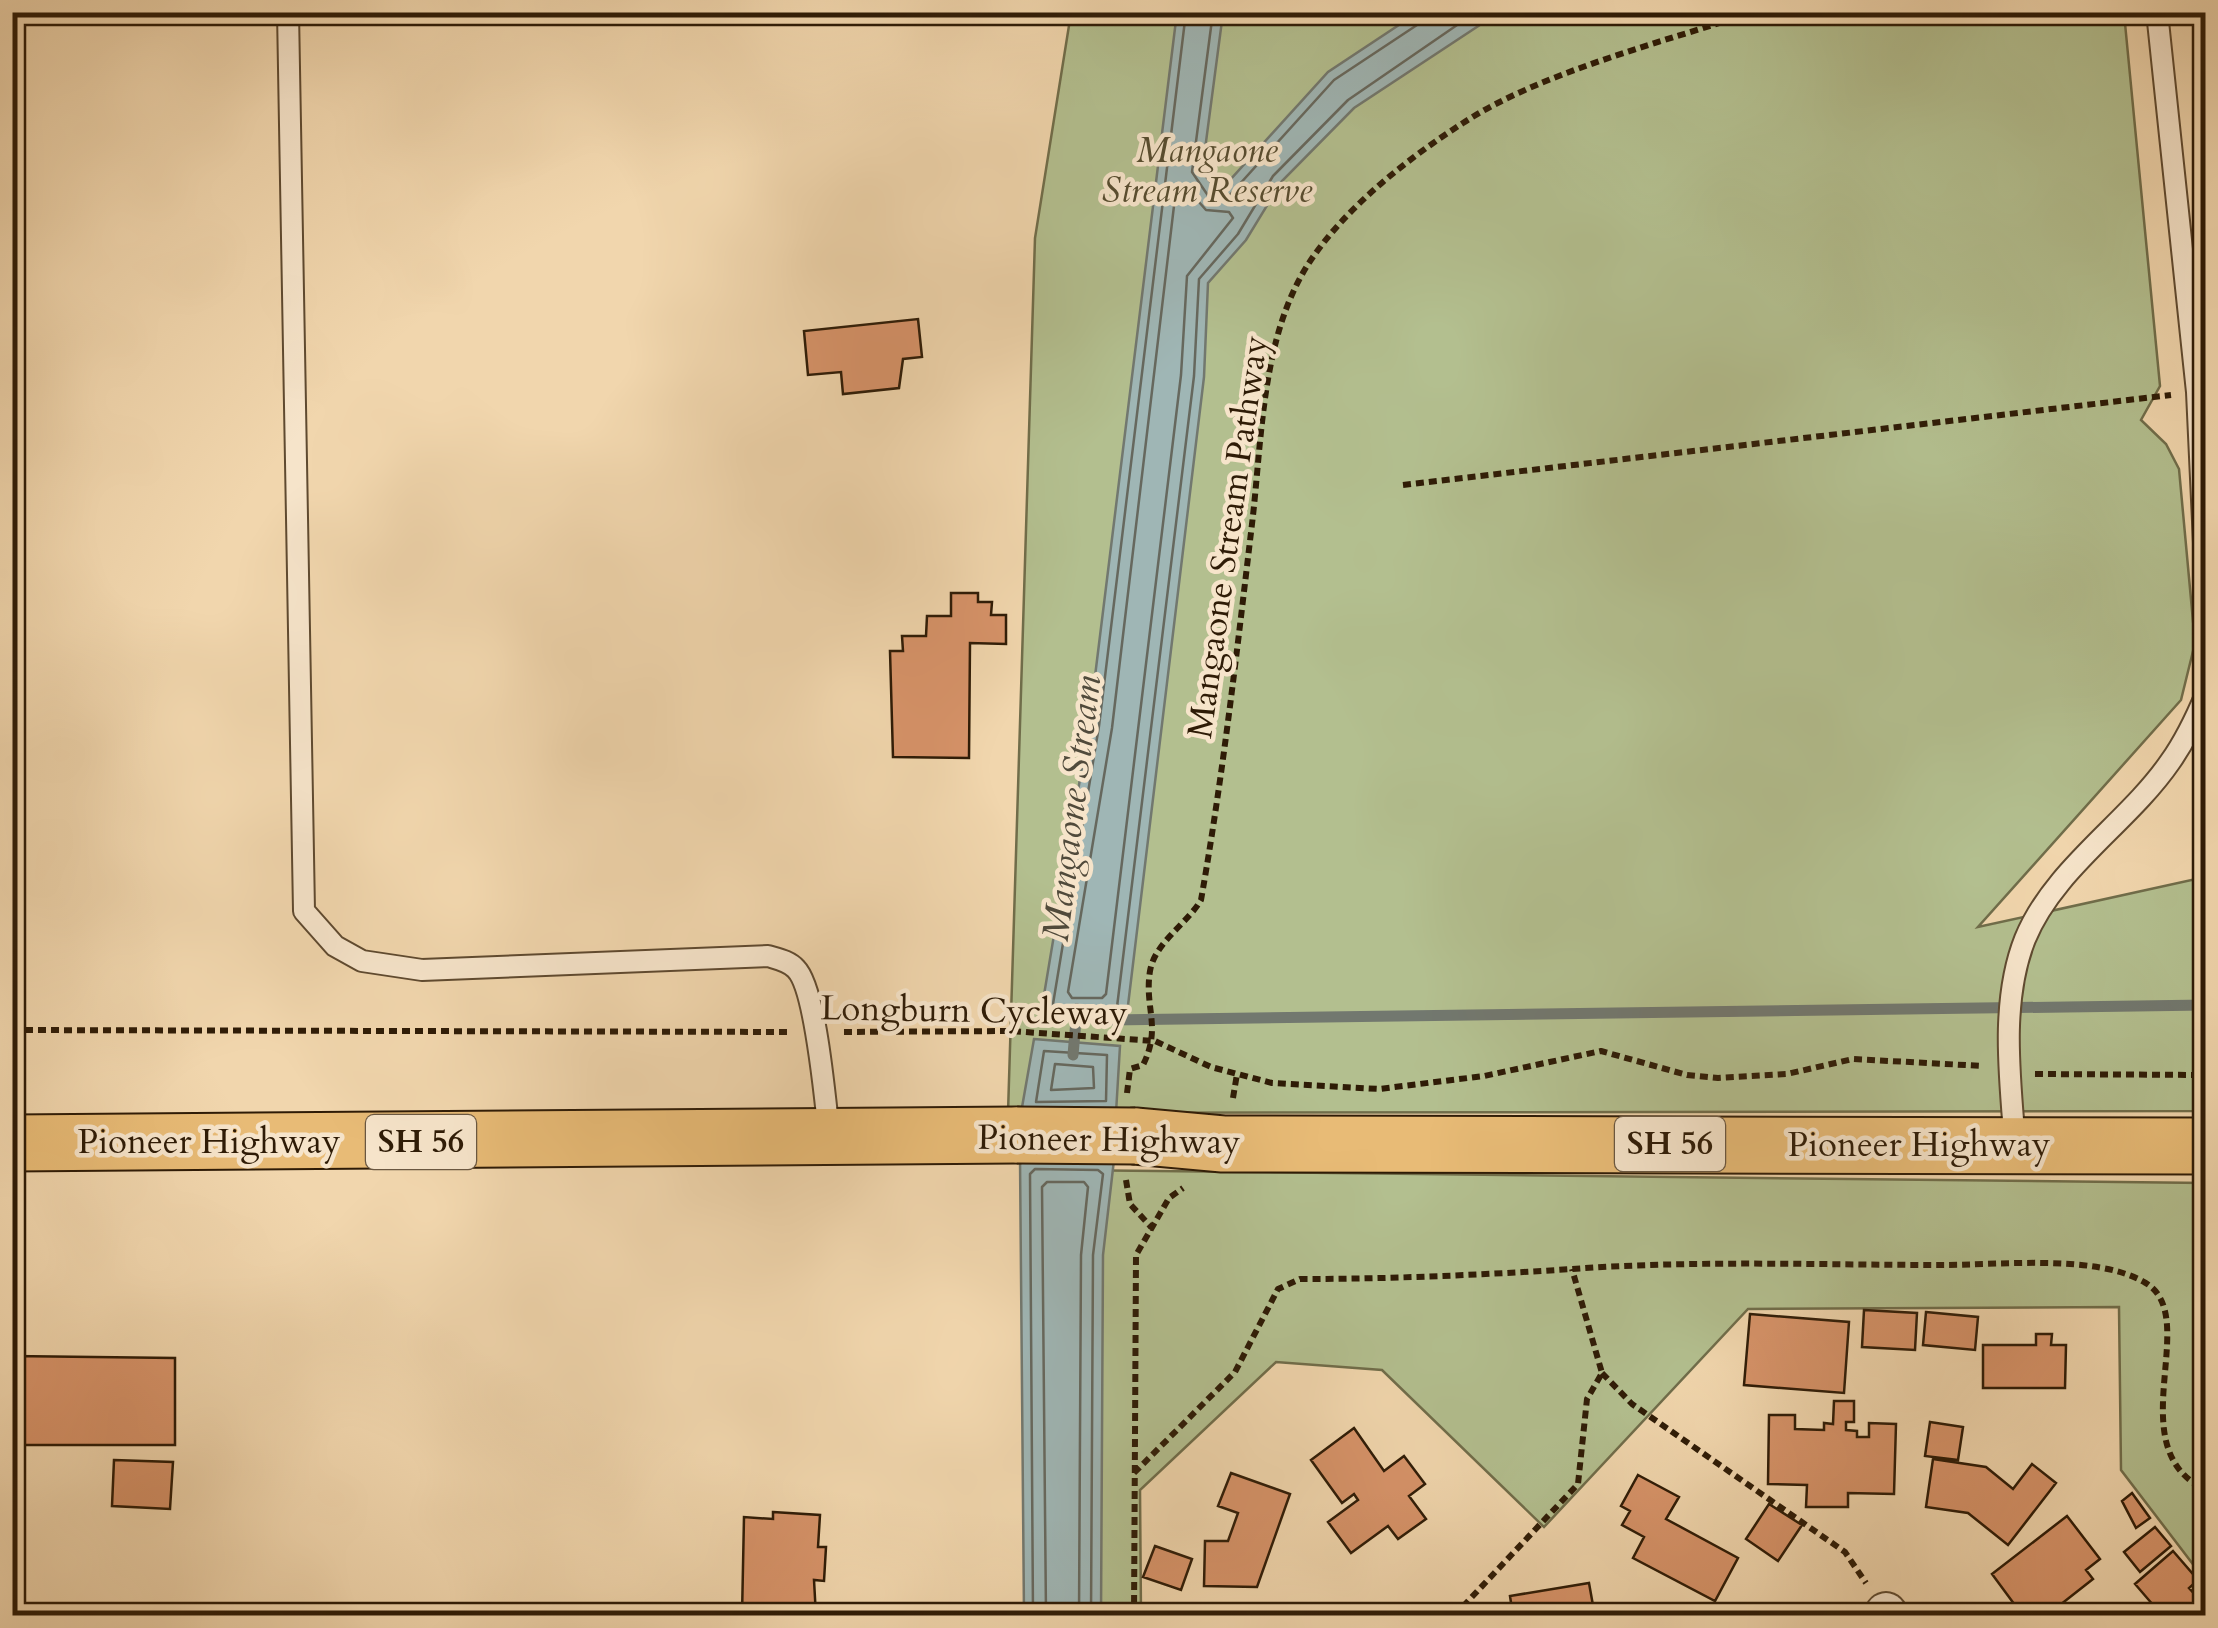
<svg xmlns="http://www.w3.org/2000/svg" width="2218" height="1628" font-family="Cardo,serif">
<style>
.green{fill:#b3bf8f;stroke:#706d4a;stroke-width:2.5}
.water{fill:#9fb6b5;stroke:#72786f;stroke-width:2.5}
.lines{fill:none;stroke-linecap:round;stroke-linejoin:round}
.shore{stroke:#66685e;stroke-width:2.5}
.stream{stroke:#72786f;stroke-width:11}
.building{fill:#d79369;stroke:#2e1b06;stroke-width:2.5}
.service-casing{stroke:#5f4a30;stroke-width:24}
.minor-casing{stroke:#5f4a30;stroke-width:44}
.primary-casing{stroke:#2e1b06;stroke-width:59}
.path{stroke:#2e1b06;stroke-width:6;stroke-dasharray:8 5;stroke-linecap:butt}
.service{stroke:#f6e4ca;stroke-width:20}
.minor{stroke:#f6e4ca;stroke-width:40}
.primary{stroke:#e8bb76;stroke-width:55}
.primary-bridge-casing{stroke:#2e1b06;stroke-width:59;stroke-linecap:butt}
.primary-bridge{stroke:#e8bb76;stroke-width:55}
.labels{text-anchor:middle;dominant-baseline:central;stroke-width:9;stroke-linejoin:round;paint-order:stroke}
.shield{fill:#f6e4ca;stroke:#6a5741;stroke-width:2.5}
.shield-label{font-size:32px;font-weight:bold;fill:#2e1b06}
.park-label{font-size:35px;font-style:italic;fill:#564c2f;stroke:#f6e4ca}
.street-label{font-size:35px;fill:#2e1b06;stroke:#f6e4ca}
.water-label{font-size:38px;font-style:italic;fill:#504a3b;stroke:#f6e4ca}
</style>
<rect width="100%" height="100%" fill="#f1d6ad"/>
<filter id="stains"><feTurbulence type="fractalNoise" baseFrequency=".002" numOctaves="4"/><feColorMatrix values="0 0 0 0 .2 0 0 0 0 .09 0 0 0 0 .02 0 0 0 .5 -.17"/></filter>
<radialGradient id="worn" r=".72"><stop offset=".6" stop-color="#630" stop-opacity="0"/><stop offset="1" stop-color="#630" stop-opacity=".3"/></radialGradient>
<path class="green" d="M1071 13H2124L2160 386 2141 420 2166 444 2179 469 2195 643 2181 700 1978 927 2205 877V1111L1008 1113 1035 238Z
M1064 1170 2205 1183V1580L2121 1470 2119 1307 1748 1309 1544 1527 1382 1370 1276 1362 1140 1490 1141 1615 1056 1616Z"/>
<path class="water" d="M1177 12 1223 13 1202 172 1219 192 1328 72 1417 13H1498L1354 108 1282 181 1246 240 1208 283 1204 377 1126 1022 1040 1019 1089 725Z
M1034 1039 1120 1046 1116 1113H1021Z
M1020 1159 1114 1160 1103 1255 1101 1615H1024Z"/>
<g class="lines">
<path class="shore" d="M1186 12 1099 726 1053 1004 1057 1010 1113 1011 1117 1007 1194 376 1199 279 1238 234 1273 176 1348 100 1476 12
M1213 12 1192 172 1209 197 1218 201 1228 197 1334 80 1417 25 1421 12
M1184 185 1206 210 1229 212 1233 218 1187 276 1181 375 1106 994 1102 998H1072L1068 992 1112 728 1176 189Z
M1044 1051 1107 1055 1106 1101 1036 1102Z
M1055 1064 1093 1067 1094 1088 1051 1090Z
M1033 1616 1030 1174 1035 1169 1098 1170 1103 1174 1093 1255 1091 1616
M1046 1616 1042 1187 1047 1182H1084L1088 1187 1081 1255 1079 1616"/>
<path class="stream" d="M1110 1020 2206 1005
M1073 1055 1077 1009"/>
</g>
<path class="building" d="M918 319 922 357 903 359 899 388 843 394 841 372 808 375 804 331Z
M951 593H978V602H992L991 615H1006V644L970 643 969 758 893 757 890 651H903L902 636H926L927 616H951Z
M1864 1310 1917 1313 1915 1350 1862 1347Z
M1926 1312 1978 1317 1975 1350 1923 1345Z
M1750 1314 1849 1322 1844 1393 1744 1385Z
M2036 1334H2052L2051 1345H2066L2065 1388H1983V1345H2036Z
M12 1356 175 1358V1445H12Z
M1834 1401H1854V1422H1846V1430L1857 1431V1437H1869V1423L1896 1424 1894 1494 1848 1493V1507H1806L1807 1485 1768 1484 1769 1415H1795V1429L1824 1430V1423L1833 1424Z
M1930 1422 1963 1427 1958 1460 1925 1456Z
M1354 1428 1384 1471 1404 1456 1425 1484 1409 1496 1426 1519 1398 1539 1388 1526 1351 1553 1328 1522 1358 1500 1354 1494 1342 1503 1311 1460Z
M1933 1459 1986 1467 2013 1489 2032 1464 2056 1483 2008 1545 1968 1513 1926 1507Z
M114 1460 173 1462 170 1509 112 1506Z
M1231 1473 1290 1494 1257 1587 1204 1586 1205 1541H1228L1238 1513 1218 1506Z
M1638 1475 1679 1497 1666 1519 1738 1558 1715 1601 1633 1558 1644 1537 1622 1525 1630 1511 1621 1506Z
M2132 1493 2150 1518 2136 1528 2122 1501Z
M1769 1504 1802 1525 1778 1561 1746 1539Z
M773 1512 820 1515 818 1547H826L824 1581 814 1580 816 1616H742L744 1517 773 1519Z
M2067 1516 2100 1559 2086 1570 2093 1579 2046 1616H2023L1992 1574Z
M2155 1527 2171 1546 2140 1572 2124 1552Z
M1155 1546 1192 1559 1181 1590 1143 1577Z
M2173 1551 2198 1580 2189 1588 2199 1599 2180 1616H2172L2165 1608 2160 1613 2135 1584Z
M1589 1583 1594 1611 1637 1604 1639 1616H1513L1510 1596Z"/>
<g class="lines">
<g class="service-casing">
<path id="service" d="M288 12 304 911 335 946 362 961 422 970 768 956C778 959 789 961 796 969 816 989 825 1101 829 1133
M2157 12 2197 392 2206 586
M2015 1144C2010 1079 2000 1002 2025 939 2054 868 2128 823 2170 762 2185 741 2196 718 2206 694"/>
</g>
<g class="minor-casing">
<path id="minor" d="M1886 1613 1888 1616"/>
</g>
<g class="primary-casing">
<path id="primary" d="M1135 1136 1223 1144 2206 1146
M12 1143 1017 1135"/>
</g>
<path class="path" d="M1403 485 2171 395
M12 1030 791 1032
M844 1032 1010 1031 1155 1041 1211 1067 1272 1083 1379 1089 1484 1076 1601 1051 1687 1075 1718 1078 1787 1074 1853 1059 1983 1066
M2035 1074 2206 1075
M1127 1093 1130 1069 1143 1065C1162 1027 1144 1008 1150 971 1155 942 1187 924 1201 900 1223 776 1237 650 1252 524 1262 441 1261 340 1307 266 1343 209 1407 159 1463 123 1541 72 1664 42 1753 12
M1233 1098 1237 1074
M1126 1180 1130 1204 1153 1229
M1602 1373 1632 1404 1845 1552 1866 1583
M1134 1473 1235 1372 1278 1289 1300 1279C1391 1279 1481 1275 1572 1269 1695 1260 1820 1265 1943 1265 2001 1265 2095 1254 2144 1282 2205 1315 2116 1448 2206 1490
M1134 1616 1136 1255 1169 1198 1183 1188
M1454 1616 1578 1484 1587 1399 1602 1373 1572 1269"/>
<use href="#service" class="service"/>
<use href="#minor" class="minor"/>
<use href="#primary" class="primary"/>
<g class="primary-bridge-casing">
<path id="primary-bridge" d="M1017 1135 1135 1136"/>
</g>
<use href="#primary-bridge" class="primary-bridge"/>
</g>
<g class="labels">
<g class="shield">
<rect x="366" y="1115" width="110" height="54" rx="8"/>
<rect x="1615" y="1117" width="110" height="54" rx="8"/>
</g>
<g class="shield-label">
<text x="421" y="1142">SH 56</text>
<text x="1670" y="1144">SH 56</text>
</g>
<g class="park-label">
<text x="1207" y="151">Mangaone<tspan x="1207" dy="40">Stream Reserve</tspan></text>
</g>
<g class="street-label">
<text transform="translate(1228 537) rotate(-82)">Mangaone Stream Pathway</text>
<text transform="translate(974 1011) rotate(1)">Longburn Cycleway</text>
<text transform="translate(1109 1140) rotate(1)">Pioneer Highway</text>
<text x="209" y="1142">Pioneer Highway</text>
<text x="1919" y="1145">Pioneer Highway</text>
</g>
<g class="water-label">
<text transform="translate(1072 808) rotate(-83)">Mangaone Stream</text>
</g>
</g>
<rect width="2218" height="1628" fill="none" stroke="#f1d6ad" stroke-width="50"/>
<rect x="15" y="15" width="2188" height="1598" fill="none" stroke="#2e1b06" stroke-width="5"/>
<rect x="25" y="25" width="2168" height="1578" fill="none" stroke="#2e1b06" stroke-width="2.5"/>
<rect width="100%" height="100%" filter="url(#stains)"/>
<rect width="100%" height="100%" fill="url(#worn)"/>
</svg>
